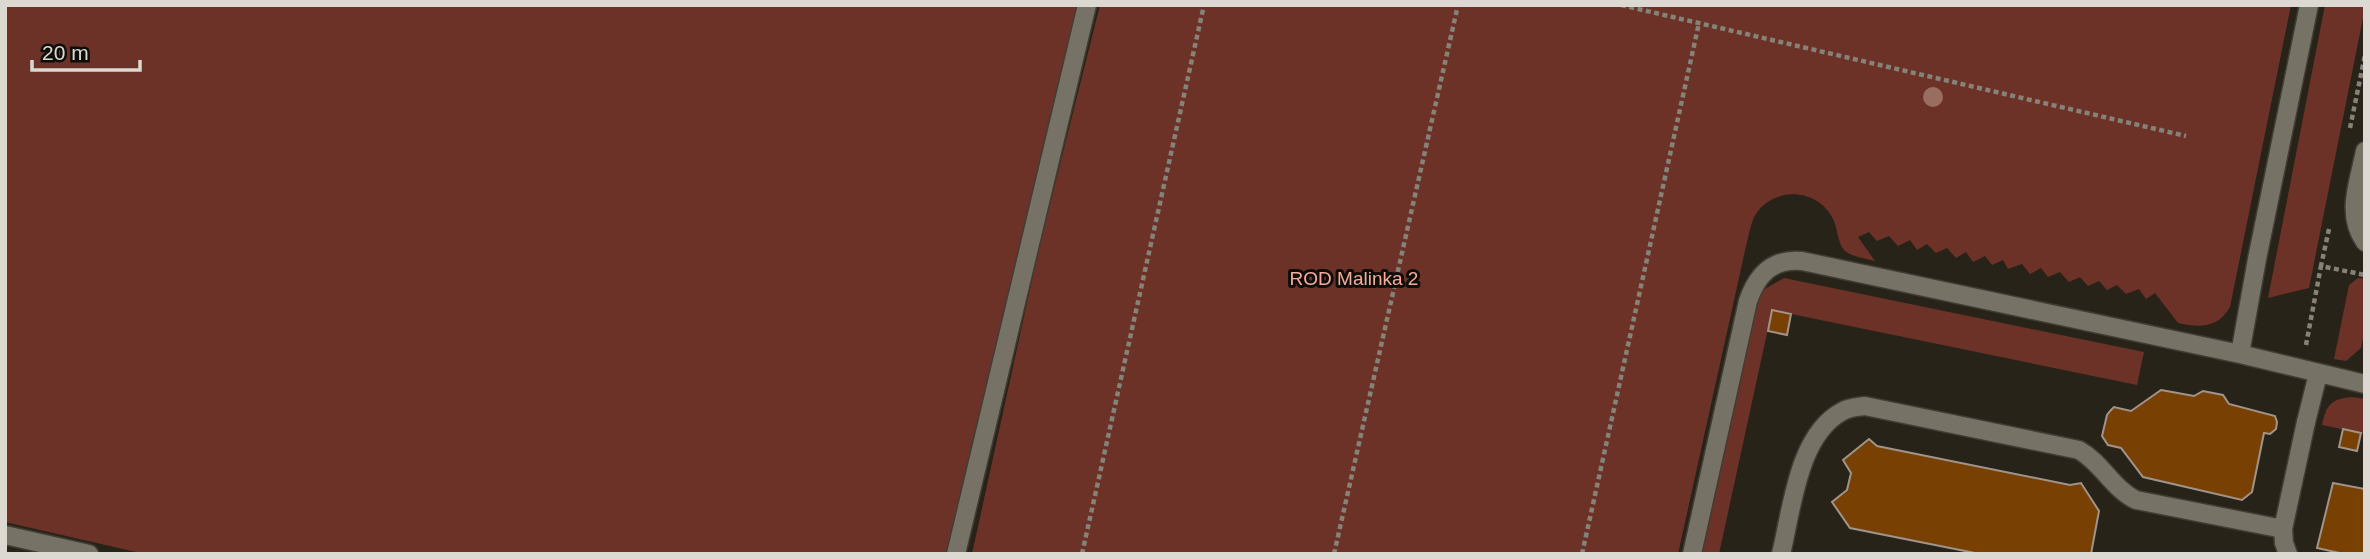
<svg xmlns="http://www.w3.org/2000/svg" width="2370" height="559" font-family="Arial,sans-serif">
<style>
.green{fill:#6d3227}
.building{fill:#784103;stroke:#a0948a;stroke-width:2}
.lines{fill:none;stroke-linecap:round;stroke-linejoin:round}
.lane-casing{stroke:#413d35;stroke-width:21}
.street-casing{stroke:#413d35;stroke-width:21}
.path{stroke:#858278;stroke-width:4.5;stroke-dasharray:5 3.5;stroke-linecap:butt}
.lane{stroke:#777266;stroke-width:18}
.street{stroke:#777266;stroke-width:18}
.tree{fill:#996d60}
.labels{text-anchor:middle;dominant-baseline:central;stroke-width:6;stroke-linejoin:round;paint-order:stroke}
.park-label{font-size:19px;fill:#f6aa9a;stroke:#0f0d08}
</style>
<rect width="100%" height="100%" fill="#272318"/>
<path class="green" d="M5 5H1079L946 554H145L5 522Z
M1100 5H2291L2230 307C2218 328 2200 328 2178 323L2155 293 2146 299 2139 289 2126 294 2117 285 2107 290 2099 281 2088 286 2080 277 2069 282 2060 272 2048 277 2041 268 2030 274 2022 264 2008 269 2003 260 1992 265 1985 256 1973 262 1966 252 1956 258 1947 248 1936 253 1927 244 1917 250 1910 240 1898 246 1889 236 1877 241 1869 232 1858 237 1875 261C1865 258 1851 257 1844 250 1837 242 1838 228 1833 219 1818 188 1774 186 1756 214 1750 223 1749 236 1746 246L1678 554H972L1039 248Z
M2325 5H2365V8L2309 288 2268 298Z
M1784 278 2144 352 2137 385 1772 310 1719 554H1702L1758 300 1763 290Z
M2358 278 2365 279V330L2361 348 2346 361 2334 359 2349 285Z
M2352 397 2365 399V434L2322 425C2326 405 2331 399 2352 397Z"/>
<path class="building" d="M1772 310 1791 314 1787 335 1768 331Z
M2161 390 2194 396 2203 391 2223 395 2229 404 2275 416 2277 422 2276 429 2270 434 2264 433 2252 492 2242 500 2143 477 2121 448 2108 445 2102 436 2107 415 2111 410 2114 407 2131 411Z
M2343 429 2361 433 2357 451 2339 447Z
M1869 439 1877 446 2070 485 2081 483 2099 511 2091 554H1980L1850 528 1832 502 1847 490 1851 473 1843 460Z
M2333 483 2365 489V554H2344L2317 548Z"/>
<g class="lines">
<g class="lane-casing">
<path id="lane" d="M2365 151C2359 182 2345 214 2365 242
M2240 354 2257 259 2309 5
M2306 422 2318 374
M5 535 89 554
M956 554 1087 5
M1692 554 1748 301C1757 275 1772 258 1802 261L2240 354 2365 384"/>
</g>
<g class="street-casing">
<path id="street" d="M1781 554C1792 509 1798 434 1843 411 1850 407 1857 407 1865 406L2079 450C2102 463 2113 489 2136 500L2283 529
M2288 554 2284 543 2283 529 2306 422"/>
</g>
<path class="path" d="M1621 5 2186 136
M2350 128 2365 55
M2329 229 2321 266 2365 275
M2306 345 2321 266
M1082 554 1204 5
M1334 554 1458 5
M1582 554 1699 23"/>
<use href="#lane" class="lane"/>
<use href="#street" class="street"/>
</g>
<circle class="tree" cx="1933" cy="97" r="10"/>
<g class="labels">
<g class="park-label">
<text x="1354" y="278">ROD Malinka 2</text>
</g>
</g>
<rect width="2370" height="559" fill="none" stroke="#dbd9d1" stroke-width="14"/>
<path d="M32 60v10h108v-10" fill="none" stroke="#dbd9d1" stroke-width="3.5"/>
<text x="42" y="60" font-size="21" fill="#dbd9d1" stroke="#0f0d08" stroke-width="5" paint-order="stroke">20 m</text>
</svg>
